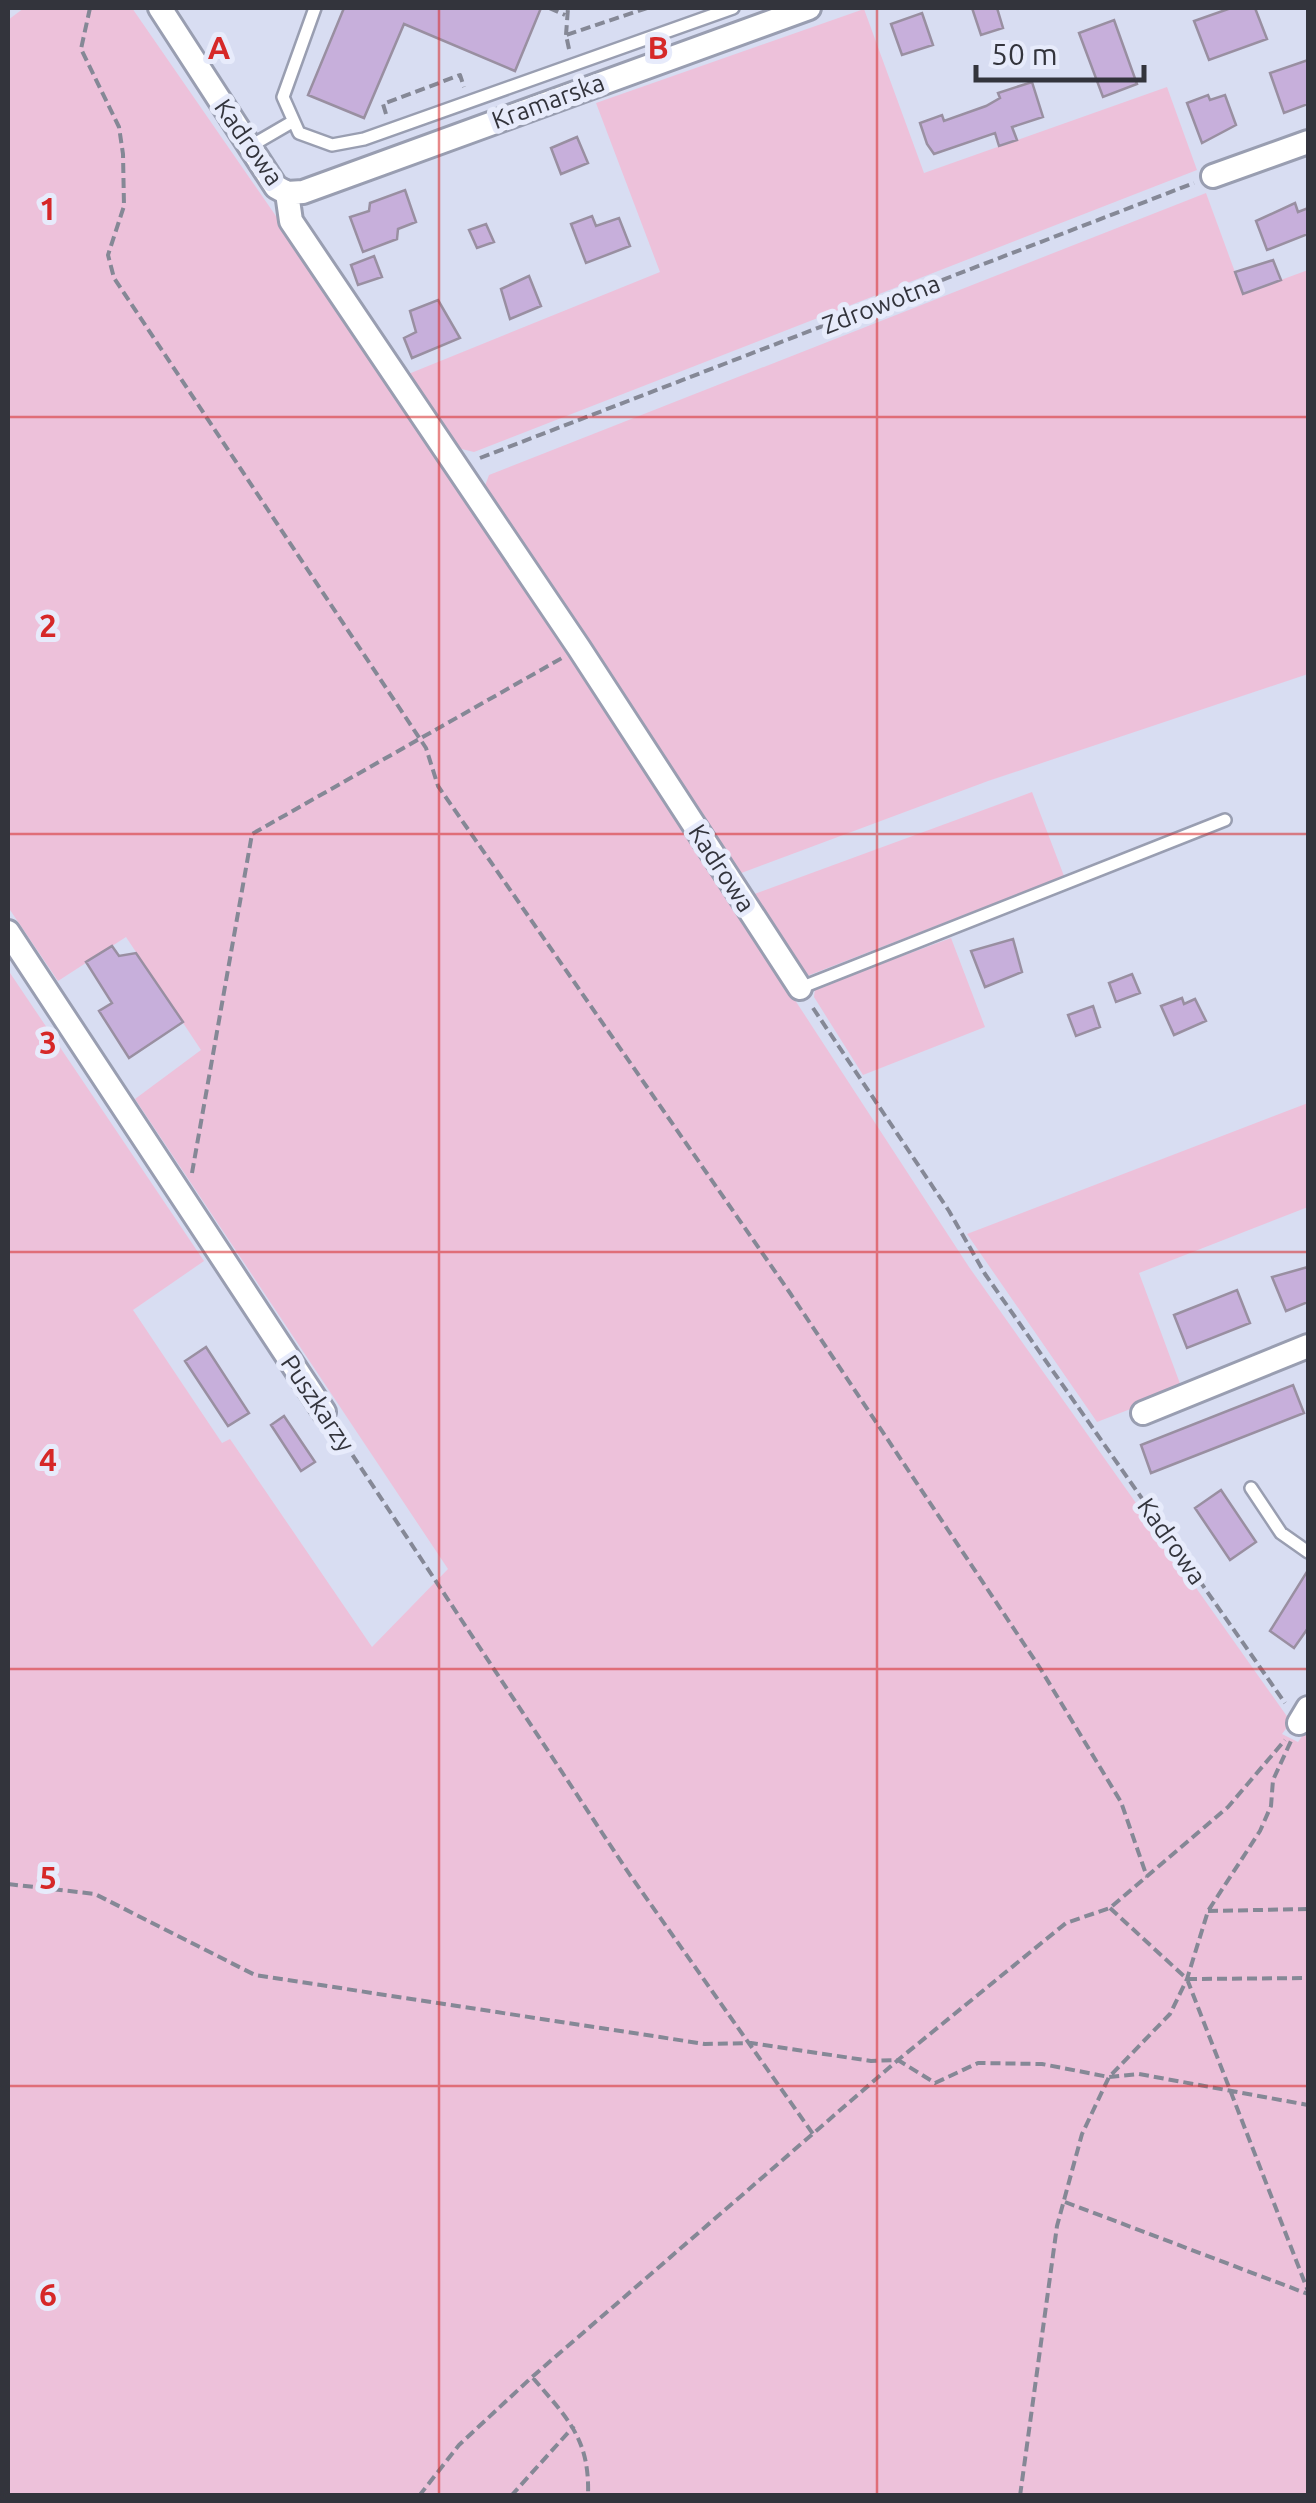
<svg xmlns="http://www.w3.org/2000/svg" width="1316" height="2503" font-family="Ubuntu,sans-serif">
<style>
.green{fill:#edc1da}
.building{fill:#c7afdb;stroke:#998fa1;stroke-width:2.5}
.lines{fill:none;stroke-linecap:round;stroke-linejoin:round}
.lane-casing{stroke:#999eb1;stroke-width:16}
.street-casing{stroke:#999eb1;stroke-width:28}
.path{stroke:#858896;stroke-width:4;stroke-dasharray:10 5;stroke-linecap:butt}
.lane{stroke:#fff;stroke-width:11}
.street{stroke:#fff;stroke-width:22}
.grid{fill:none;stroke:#d62828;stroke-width:2.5;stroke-opacity:0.55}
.labels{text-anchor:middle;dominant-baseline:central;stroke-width:10;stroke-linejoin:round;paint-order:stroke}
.street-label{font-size:25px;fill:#33343c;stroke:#e7ebfb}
.grid-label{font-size:32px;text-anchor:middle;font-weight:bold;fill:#d62828;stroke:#e7ebfb;stroke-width:10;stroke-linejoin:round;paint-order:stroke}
</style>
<rect width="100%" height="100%" fill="#d8ddf2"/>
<path class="green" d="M24 8H132L278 219 284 216 969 1267 1291 1722 1282 1734 1298 1742 1308 1728V2495H8V970L204 1261 133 1310 222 1443 230 1439 372 1647 448 1569 135 1099 201 1050 126 937 58 981 8 907V20Z
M864 9 924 173 1167 87 1197 170 474 452 449 446 401 377 660 272 596 103Z
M1206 193 1243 294 1308 270V674L988 781 736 875 482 494 489 475Z
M1032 792 1064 876 802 978 749 896Z
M951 938 985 1027 863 1075 814 997 815 988Z
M1308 1103V1207L1139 1273 1182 1389 1097 1422 967 1234Z"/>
<path class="building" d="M344 8H541L515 71 404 24 364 118 308 95Z
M972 8H997L1003 28 981 35Z
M1231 8H1255L1267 39 1209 60 1194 21Z
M922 13 933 45 902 55 891 24Z
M1114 20 1137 84 1103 97 1079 33Z
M1308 60V104L1284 113 1270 73Z
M1032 82 1043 117 1012 127 1017 140 999 146 995 133 934 154 927 144 920 123 942 115 944 121 986 106 1000 98 998 93Z
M1208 95 1210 100 1225 95 1236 125 1202 143 1187 103Z
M577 137 588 163 561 174 551 148Z
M405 190 416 222 398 229 397 239 363 252 350 217 369 211 370 203Z
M1295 203 1298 212 1308 208V234L1267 250 1256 221Z
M592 216 596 226 619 218 630 246 586 263 571 224Z
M486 224 494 242 477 248 469 230Z
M374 256 382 277 358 285 351 265Z
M1273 260 1281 280 1243 294 1235 272Z
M529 276 541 306 510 319 501 289Z
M438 300 460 338 412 358 404 338 416 332 410 311Z
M1013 939 1022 972 985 987 971 951Z
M112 946 119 956 136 953 183 1022 129 1058 99 1011 112 1003 86 962Z
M1132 974 1140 993 1116 1002 1109 983Z
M1182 998 1184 1004 1195 999 1206 1021 1174 1035 1161 1006Z
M1093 1006 1100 1027 1076 1036 1068 1015Z
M1308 1267V1302L1286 1311 1272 1277Z
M1237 1290 1250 1323 1187 1348 1174 1315Z
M206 1347 249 1413 228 1426 185 1361Z
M1293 1385 1304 1413 1151 1473 1141 1445Z
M284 1416 315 1462 301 1471 271 1425Z
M1221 1490 1256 1542 1230 1560 1195 1508Z
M1308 1570V1628L1294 1648 1270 1631Z"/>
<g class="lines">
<g class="lane-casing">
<path id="lane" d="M315 8 283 97 299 133 332 145 364 139 733 8
M249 147 292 122
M800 988 1225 820
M1251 1488 1281 1533 1308 1552"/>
</g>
<g class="street-casing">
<path id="street" d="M160 8 276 187 287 193
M1213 176 1308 142
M287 193 291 221 579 648 800 988
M287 193 303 192 809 8
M8 932 324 1412
M1143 1413 1308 1346
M1299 1723 1308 1708"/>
</g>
<path class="path" d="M90 8 81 49 119 127 123 154 124 206 108 255 114 278 426 748 438 786 790 1293 1040 1668 1121 1802 1147 1877
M549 8 565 15
M566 35 568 8
M569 49 566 35 647 8
M386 114 383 104 460 75 464 87
M480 458 1194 183
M813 1008 949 1211 985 1274 1285 1703
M192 1173 252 834 562 658
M336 1430 630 1875 813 2134
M8 1884 95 1894 255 1975 705 2044 751 2043 871 2061 898 2060 935 2083 978 2063 1042 2064 1109 2077 1139 2074 1308 2105
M1110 1908 1187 1979 1308 2291
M1208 1911 1308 1909
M1187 1979 1308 1978
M1065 2202 1308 2294
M533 2378C568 2419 590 2439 588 2496
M419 2496 459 2445 532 2377 898 2060 1066 1923 1110 1908 1228 1807 1285 1740
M511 2496 574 2426
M1020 2496 1057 2226 1082 2134 1109 2077 1170 2014 1187 1979 1208 1911 1260 1831 1271 1806 1273 1780 1291 1741"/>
<use href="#lane" class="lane"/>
<use href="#street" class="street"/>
</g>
<path class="grid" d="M439 8V2496M877 8V2496M8 417H1308M8 834H1308M8 1252H1308M8 1669H1308M8 2086H1308"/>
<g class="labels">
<g class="street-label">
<text transform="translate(548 101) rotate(-20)">Kramarska</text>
<text transform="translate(249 142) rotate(55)">Kadrowa</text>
<text transform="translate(881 304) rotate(-21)">Zdrowotna</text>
<text transform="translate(722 868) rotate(57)">Kadrowa</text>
<text transform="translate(318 1403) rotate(56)">Puszkarzy</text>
<text transform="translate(1172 1541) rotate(55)">Kadrowa</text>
</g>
</g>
<g class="grid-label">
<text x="219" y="59">A</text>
<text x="658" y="59">B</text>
<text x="48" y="220">1</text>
<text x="48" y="637">2</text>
<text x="48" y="1054">3</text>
<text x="48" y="1471">4</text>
<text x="48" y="1889">5</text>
<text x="48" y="2306">6</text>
</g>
<rect width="1316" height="2503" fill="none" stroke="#33343c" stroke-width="20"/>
<path d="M976 65v15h168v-15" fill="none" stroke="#33343c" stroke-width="5"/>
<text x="991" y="65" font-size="30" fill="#33343c" stroke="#e7ebfb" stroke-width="8" paint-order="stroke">50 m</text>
</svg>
